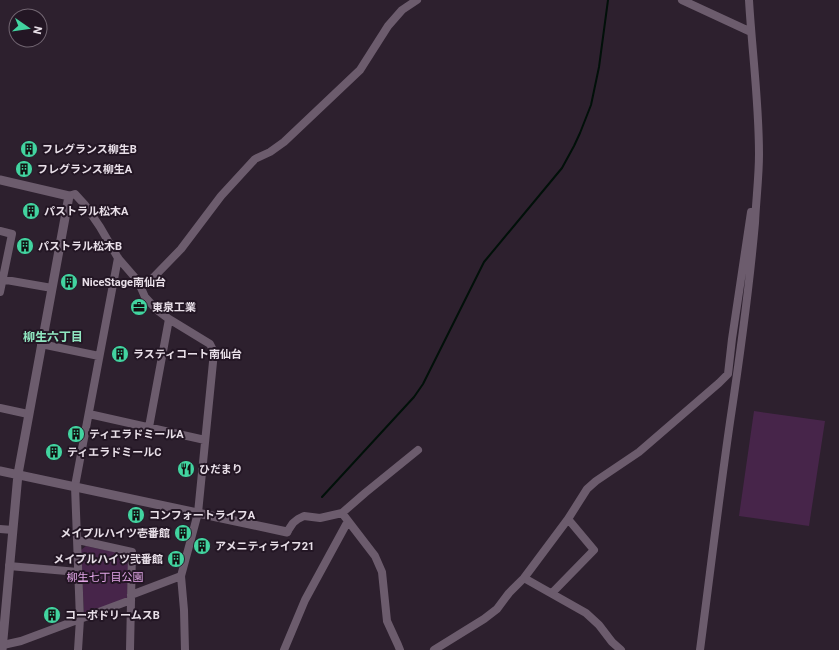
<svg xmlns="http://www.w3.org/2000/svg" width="839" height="650" font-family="Roboto,'Noto Sans JP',sans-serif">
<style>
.green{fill:#47254a}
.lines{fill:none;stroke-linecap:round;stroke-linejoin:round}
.stream{stroke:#011009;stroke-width:2}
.minor{stroke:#6c5c6d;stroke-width:8}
.tertiary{stroke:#6c5c6d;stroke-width:9}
.labels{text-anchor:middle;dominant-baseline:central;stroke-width:4;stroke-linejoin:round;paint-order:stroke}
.poi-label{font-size:11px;font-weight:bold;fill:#e8dfe8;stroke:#231624;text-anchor:start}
.park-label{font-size:11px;fill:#e1a6e6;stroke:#231624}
.neighbourhood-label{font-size:12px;font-weight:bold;fill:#90e7c1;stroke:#231624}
</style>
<rect width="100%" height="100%" fill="#2d202e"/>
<path class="green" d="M754 411 825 421 809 526 739 516Z
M86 546 129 555 127 598 84 614 81 550Z"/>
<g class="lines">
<path class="stream" d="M322 497 414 397 423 384 484 262 562 168 574 146 580 133 591 105 599 67 608 0"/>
<path class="minor" d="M682 0 751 32
M69 196 75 194 85 205 100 227 118 258 138 281 145 297 157 310 169 319 210 344 214 352 198 513 181 576 184 610 185 650
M0 231 12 234 0 292
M0 279 52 288
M141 287 148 283 181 249 221 196 255 159 270 152 284 142 360 70 388 26 402 10 417 0
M41 344 99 356
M0 408 28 414
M89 414 205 440
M149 427 169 319
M342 513 375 556 382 572 387 621 398 645 400 650
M0 529 13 530
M287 532 293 523 298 519 304 516 320 518 342 513 365 493 418 450
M78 540 132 552 130 650
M9 566 78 572
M524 578 586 613 599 625 612 642 621 650
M552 593 594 550 568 519
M131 595 181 576
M3 645 21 641 131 600
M78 650 80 619 75 486 118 258
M284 650 305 600 348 521
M434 650 484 619 497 609 509 593 524 578 568 519 587 489 596 481 639 452 719 383 728 374 732 339 751 212
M700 650C710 574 719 498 730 422 740 356 749 290 755 223 756 200 759 177 759 154 759 102 752 51 749 0"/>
<path class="tertiary" d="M0 180 69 196 18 474 2 650
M0 471 287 532"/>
</g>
<defs>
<g id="building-disc" transform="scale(0.9)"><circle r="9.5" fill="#42d4a0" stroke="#231624"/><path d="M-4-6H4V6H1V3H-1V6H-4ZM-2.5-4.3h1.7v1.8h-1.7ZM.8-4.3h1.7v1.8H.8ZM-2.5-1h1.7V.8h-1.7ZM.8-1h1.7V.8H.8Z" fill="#111"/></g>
<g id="office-disc" transform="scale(0.9)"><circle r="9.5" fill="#42d4a0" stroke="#231624"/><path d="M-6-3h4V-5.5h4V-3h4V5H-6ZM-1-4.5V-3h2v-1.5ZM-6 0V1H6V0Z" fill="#111"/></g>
<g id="restaurant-disc" transform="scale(0.9)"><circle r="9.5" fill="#42d4a0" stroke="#231624"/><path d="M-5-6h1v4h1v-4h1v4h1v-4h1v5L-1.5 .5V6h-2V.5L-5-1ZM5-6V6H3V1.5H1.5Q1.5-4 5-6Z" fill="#111"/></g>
</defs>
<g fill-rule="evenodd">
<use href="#building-disc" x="29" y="149"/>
<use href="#building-disc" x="24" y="169"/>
<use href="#building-disc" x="31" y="211"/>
<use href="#building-disc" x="25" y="246"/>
<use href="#building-disc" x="69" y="282"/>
<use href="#office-disc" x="139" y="307"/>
<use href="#building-disc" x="120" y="354"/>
<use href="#building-disc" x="76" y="434"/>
<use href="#building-disc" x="54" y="452"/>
<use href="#restaurant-disc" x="186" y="469"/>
<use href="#building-disc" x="136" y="515"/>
<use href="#building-disc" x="183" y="533"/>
<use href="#building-disc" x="202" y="546"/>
<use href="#building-disc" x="176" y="559"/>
<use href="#building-disc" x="52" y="615"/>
</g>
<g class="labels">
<g class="poi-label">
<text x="42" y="149">フレグランス柳生B</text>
<text x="37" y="169">フレグランス柳生A</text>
<text x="44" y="211">パストラル松木A</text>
<text x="38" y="246">パストラル松木B</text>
<text x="82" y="282">NiceStage南仙台</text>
<text x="152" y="307">東泉工業</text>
<text x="133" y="354">ラスティコート南仙台</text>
<text x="89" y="434">ティエラドミールA</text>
<text x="67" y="452">ティエラドミールC</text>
<text x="199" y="469">ひだまり</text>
<text x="149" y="515">コンフォートライフA</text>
<text x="170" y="533" text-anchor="end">メイプルハイツ壱番館</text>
<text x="215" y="546">アメニティライフ21</text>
<text x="163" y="559" text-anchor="end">メイプルハイツ弐番館</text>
<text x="65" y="615">コーポドリームスB</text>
</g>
<g class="park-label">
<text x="105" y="577">柳生七丁目公園</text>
</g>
<g class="neighbourhood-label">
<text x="53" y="337">柳生六丁目</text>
</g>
</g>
<g transform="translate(28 28) rotate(103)"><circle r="19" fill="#231624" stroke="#726672"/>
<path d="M0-3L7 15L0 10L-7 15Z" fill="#42d4a0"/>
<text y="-6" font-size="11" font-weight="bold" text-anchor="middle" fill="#e8dfe8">N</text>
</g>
</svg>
